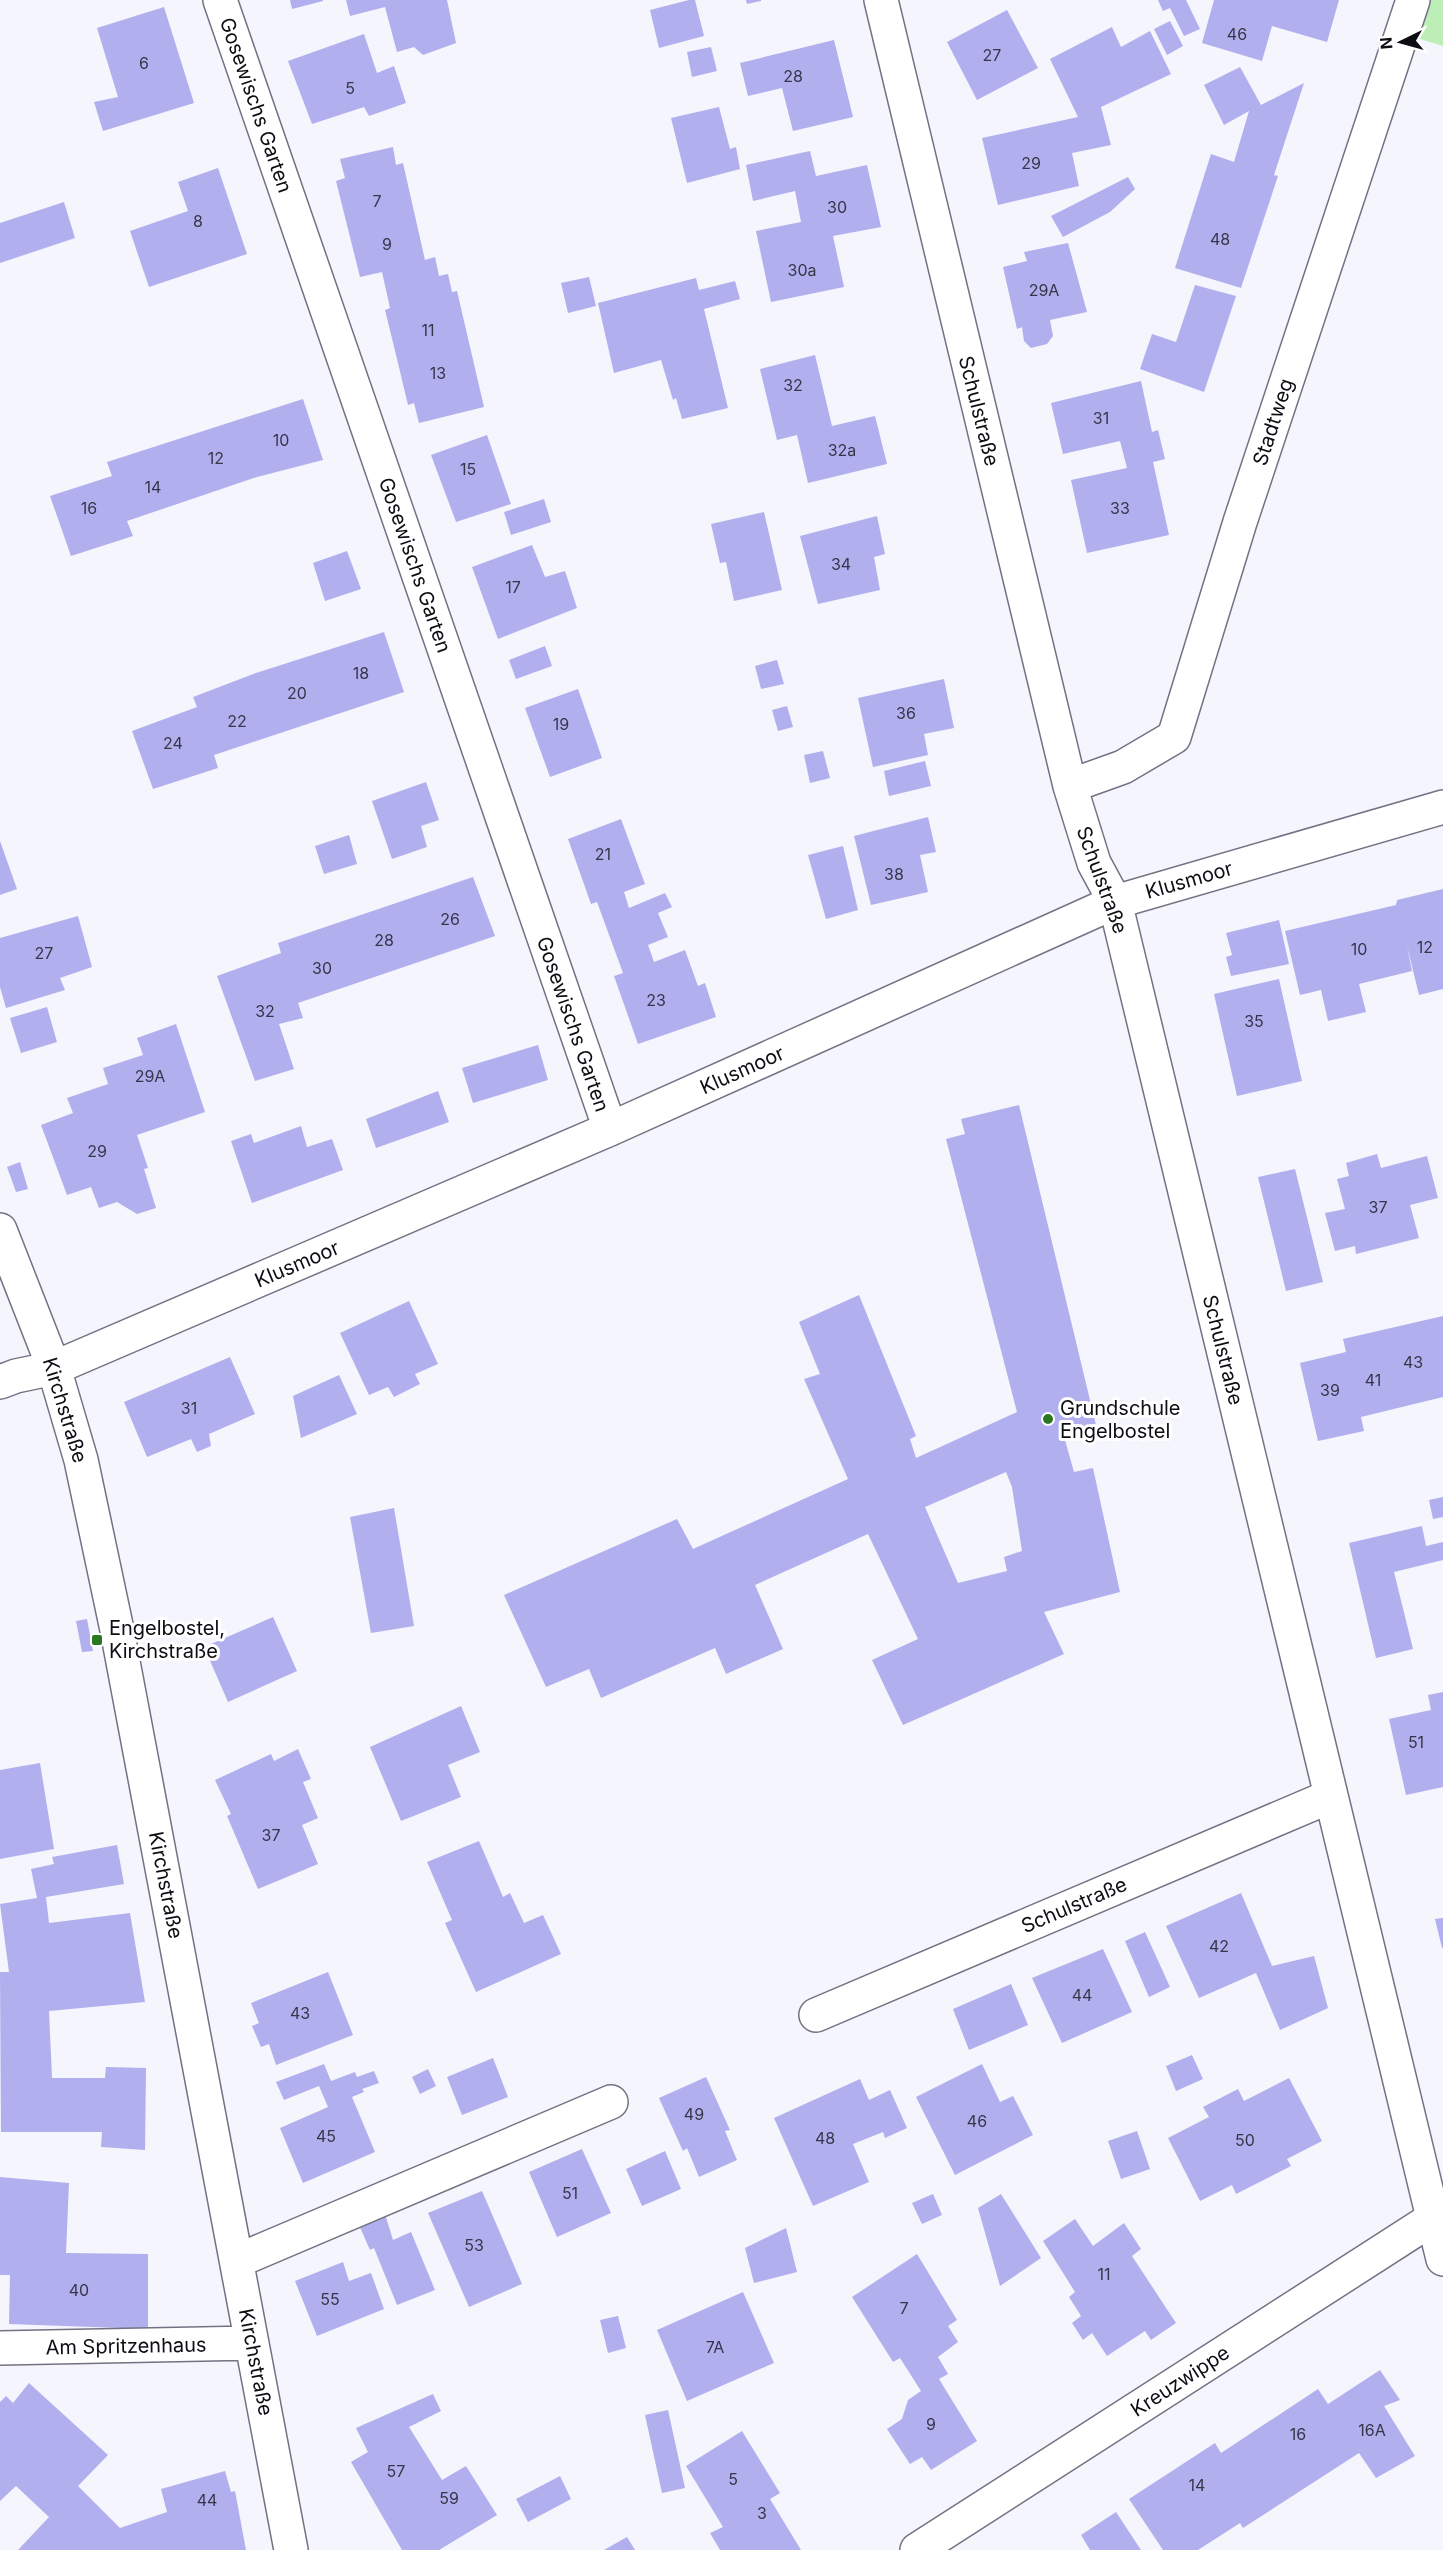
<svg xmlns="http://www.w3.org/2000/svg" width="1443" height="2550" font-family="Inter,sans-serif">
<style>
.green{fill:#bdeeb7}
.building{fill:#b1afee;fill-rule:evenodd}
.lines{fill:none;stroke-linecap:round;stroke-linejoin:round}
.minor-casing{stroke:#727283;stroke-width:36}
.minor{stroke:#fff;stroke-width:33}
.poi-dot{fill:#2a7922;stroke:#fff;stroke-width:2}
.labels{text-anchor:middle;dominant-baseline:central;stroke-width:6;stroke-linejoin:round;paint-order:stroke}
.number-label{font-size:16px;fill:#36364a}
.street-label{font-size:20px;fill:#0d0d13;stroke:#fff}
.poi-label{font-size:20px;fill:#0d0d13;stroke:#fff;text-anchor:start}
</style>
<rect width="100%" height="100%" fill="#f5f5fd"/>
<path class="green" d="M1429 0H1443V46L1417 38Z"/>
<path class="building" d="M290 0H323V1L292 9Z
M346 0H447L456 43 423 55 414 47 397 52 385 7 350 16Z
M689 0H695L704 36 659 48 650 10Z
M746 0H761V1L747 4Z
M1158 0H1186L1200 29 1184 36 1170 8 1163 11Z
M1214 0H1339L1327 42 1272 26 1262 61 1202 43Z
M164 7 194 103 103 131 94 102 118 97 97 28Z
M1007 10 1038 68 977 100 947 42Z
M1170 21 1183 46 1167 55 1154 29Z
M1112 27 1121 47 1150 31 1171 74 1101 107 1111 145 1072 153 1079 186 998 205 982 138 1078 117 1050 59Z
M364 34 377 73 394 66 406 103 369 116 364 107 312 124 288 61Z
M834 40 853 117 793 131 782 88 748 96 740 63Z
M711 47 717 71 692 77 687 52Z
M1240 67 1261 105 1304 83 1274 175 1278 176 1241 288 1175 268 1211 154 1234 162 1249 111 1224 125 1204 85Z
M719 107 730 149 736 147 740 169 687 183 671 118Z
M393 147 396 165 403 163 425 260 435 257 439 276 448 274 452 292 457 291 484 407 419 423 414 403 408 405 397 359 385 310 390 308 382 272 360 277 336 181 345 178 340 159Z
M810 151 816 176 867 165 881 227 833 236 844 287 771 302 756 231 801 222 795 191 753 201 746 165Z
M218 168 247 254 149 287 130 231 188 211 178 182Z
M1128 177 1135 189 1110 212 1063 237 1051 216Z
M64 202 75 238 0 263V223Z
M1068 243 1087 312 1050 320 1053 336 1047 344 1031 348 1024 341 1022 327 1017 329 1003 267 1027 261 1024 252Z
M589 277 596 306 568 313 561 283Z
M696 278 699 290 735 281 740 299 704 309 728 408 682 419 676 398 673 400 661 360 614 373 598 303Z
M1195 285 1236 296 1204 392 1140 369 1152 334 1176 342Z
M815 355 832 426 875 416 887 464 808 483 797 435 777 440 760 369Z
M1141 381 1152 432 1158 430 1165 459 1153 462 1169 535 1087 553 1071 480 1127 468 1120 441 1063 454 1051 403Z
M303 399 323 460 257 477 127 521 133 536 71 556 50 496 112 476 107 462Z
M487 435 511 504 456 522 431 455Z
M544 499 551 522 511 535 504 512Z
M764 512 782 590 734 601 726 562 720 563 711 524Z
M877 516 885 554 874 557 880 590 818 604 800 536Z
M532 545 545 577 565 571 577 608 498 639 472 567Z
M347 551 361 589 325 601 313 563Z
M384 632 404 692 214 755 218 768 153 789 132 731 197 707 193 697 256 673Z
M545 646 552 666 516 679 509 660Z
M777 660 784 684 761 689 755 666Z
M944 679 954 728 924 734 928 755 873 767 858 698Z
M578 689 602 758 550 777 525 708Z
M787 706 793 727 778 731 772 710Z
M823 751 830 778 810 783 804 755Z
M925 761 931 786 889 796 884 771Z
M426 782 439 820 421 826 427 847 392 859 372 801Z
M928 817 936 852 920 855 928 892 871 905 854 836Z
M621 819 645 884 624 892 629 908 665 893 672 907 658 913 668 937 648 945 654 962 685 950 698 986 705 983 716 1017 638 1044 614 976 623 973 597 902 591 904 568 839Z
M349 835 357 864 324 874 315 846Z
M0 841 17 889 0 895Z
M843 846 858 910 826 919 808 855Z
M473 877 495 936 298 1003 303 1018 279 1024 294 1069 255 1081 217 976 281 953 278 943Z
M1443 889V989L1419 995 1407 946 1412 971 1359 984 1366 1012 1328 1021 1321 990 1300 995 1285 931 1396 905 1397 900Z
M78 916 92 967 60 978 65 990 6 1008 0 987V938Z
M1279 920 1289 964 1231 976 1226 957 1232 955 1226 933Z
M1279 979 1302 1081 1237 1096 1214 994Z
M47 1007 57 1042 21 1053 10 1018Z
M176 1024 205 1112 137 1135 148 1168 144 1169 156 1208 137 1214 117 1202 99 1208 91 1187 67 1195 41 1125 73 1113 67 1098 108 1084 103 1068 143 1055 137 1038Z
M538 1045 548 1080 473 1103 462 1068Z
M438 1091 449 1122 376 1148 366 1119Z
M1019 1105 1096 1425 1063 1433 1074 1472 1093 1468 1120 1592 1044 1612 1064 1654 903 1725 872 1660 918 1639 868 1534 755 1585 783 1649 726 1674 715 1648 601 1698 589 1669 546 1687 504 1595 677 1519 693 1549 848 1479 804 1379 820 1374 799 1322 859 1295 916 1436 910 1439 916 1458 1017 1412 946 1139 965 1134 961 1119ZM1006 1472 1012 1487 1022 1551 1004 1557 1007 1571 958 1583 925 1507Z
M301 1126 307 1147 332 1139 343 1170 252 1203 231 1141 251 1134 254 1143Z
M1377 1154 1381 1168 1427 1156 1438 1198 1410 1205 1419 1238 1356 1254 1355 1246 1335 1251 1325 1213 1345 1209 1337 1179 1349 1176 1346 1163Z
M20 1162 28 1189 16 1192 7 1167Z
M1295 1169 1323 1282 1286 1291 1258 1177Z
M409 1301 438 1364 415 1374 420 1384 394 1397 388 1387 369 1395 340 1333Z
M1443 1316V1397L1361 1417 1364 1431 1318 1441 1300 1363 1346 1352 1343 1339Z
M230 1357 255 1414 209 1434 211 1446 197 1452 191 1439 147 1457 124 1402Z
M339 1375 357 1414 301 1438 293 1396Z
M1443 1497V1517L1433 1519 1429 1500Z
M394 1508 414 1626 371 1633 350 1517Z
M1422 1526 1426 1546 1443 1542V1560L1394 1572 1413 1649 1376 1658 1349 1543Z
M273 1617 297 1671 228 1702 204 1647Z
M87 1619 93 1651 82 1652 76 1621Z
M1443 1692V1787L1406 1795 1389 1719 1431 1710 1428 1695Z
M461 1706 480 1752 448 1765 461 1797 401 1821 370 1747Z
M298 1749 311 1779 303 1782 318 1818 302 1825 318 1864 258 1889 227 1816 231 1814 215 1780 271 1754 274 1761Z
M40 1763 54 1849 0 1859V1770Z
M479 1841 503 1897 510 1893 524 1923 543 1915 561 1954 476 1992 445 1923 452 1920 427 1862Z
M117 1845 124 1884 46 1897 49 1923 130 1913 145 2002 49 2011 52 2078H105L106 2067 146 2068 145 2150 101 2147 102 2132H1L0 1972H9L0 1904 37 1898 31 1869 54 1864 52 1857Z
M1241 1893 1272 1966 1314 1956 1328 2008 1280 2030 1256 1973 1199 1998 1166 1926Z
M1443 1918V1948H1442L1435 1919Z
M1145 1932 1170 1987 1149 1997 1125 1941Z
M1103 1949 1132 2012 1062 2043 1032 1978Z
M328 1972 353 2035 276 2065 269 2044 261 2047 252 2026 259 2023 251 2003Z
M1011 1984 1028 2025 969 2050 953 2009Z
M1192 2055 1203 2079 1176 2091 1166 2066Z
M493 2058 508 2097 462 2115 447 2077Z
M324 2064 331 2081 355 2072 357 2077 374 2071 379 2083 362 2089 364 2092 352 2097 375 2152 303 2183 280 2128 328 2107 319 2086 284 2100 276 2082Z
M982 2064 1000 2102 1013 2096 1033 2135 955 2175 916 2097Z
M428 2069 436 2086 420 2094 412 2077Z
M706 2077 730 2130 725 2131 737 2160 699 2177 687 2148 683 2151 659 2098Z
M1289 2078 1322 2141 1287 2159 1291 2166 1236 2194 1232 2185 1200 2201 1168 2138 1209 2117 1203 2107 1238 2089 1244 2101Z
M860 2079 869 2100 890 2090 907 2128 885 2138 883 2132 853 2144 869 2182 813 2206 774 2118Z
M1137 2131 1150 2169 1121 2179 1108 2141Z
M582 2149 611 2213 557 2237 529 2172Z
M665 2151 681 2189 642 2206 626 2169Z
M0 2177 69 2183 66 2253 148 2254V2329L9 2324 10 2275H0Z
M482 2191 522 2284 469 2307 428 2213Z
M933 2194 942 2215 922 2224 912 2203Z
M1001 2194 1041 2258 1000 2286 978 2208Z
M385 2214 393 2240 411 2232 435 2290 397 2305 374 2248 370 2250 359 2225Z
M1075 2219 1093 2246 1124 2223 1141 2249 1132 2256 1176 2323 1151 2340 1145 2331 1107 2356 1092 2333 1083 2340 1072 2323 1081 2316 1069 2297 1075 2292 1043 2241Z
M786 2228 797 2272 754 2283 745 2248Z
M917 2254 957 2320 948 2326 958 2342 938 2357 948 2374 939 2379 977 2441 931 2470 922 2457 910 2464 887 2429 902 2419 908 2400 921 2391 900 2358 893 2362 852 2297Z
M343 2262 349 2281 371 2273 384 2309 317 2336 295 2281Z
M743 2292 774 2363 687 2401 657 2330Z
M618 2316 626 2348 608 2353 600 2320Z
M1380 2370 1400 2400 1384 2406 1415 2456 1376 2478 1359 2453 1243 2528 1240 2523 1198 2550H1163L1129 2499 1215 2443 1221 2453 1318 2389 1328 2404Z
M29 2383 108 2455 78 2486 120 2528 167 2512 161 2489 225 2471 231 2492 235 2491 246 2550H18L49 2517 16 2486 0 2501V2402L6 2396 13 2403Z
M433 2394 441 2411 409 2427 442 2480 466 2466 497 2515 439 2550H402L351 2462 368 2452 356 2428Z
M668 2410 685 2488 662 2493 645 2415Z
M742 2431 780 2493 770 2499 801 2550H720L710 2533 723 2527 686 2466Z
M560 2476 571 2499 528 2522 516 2499Z
M1116 2512 1141 2550H1090L1081 2535Z
M627 2537 635 2550H604Z"/>
<g class="lines">
<g class="minor-casing">
<path id="minor" d="M220 0 610 1129
M881 0 1070 786 1094 863 1115 902 1443 2259
M1070 786 1123 767 1174 737 1240 522 1413 0
M0 1230 54 1368 81 1460 117 1630 291 2550
M0 1382 16 1376 54 1368 610 1129 1115 902 1443 807
M816 2015 1331 1796
M237 2261 611 2102
M0 2348 252 2343
M917 2550 1443 2212"/>
</g>
<use href="#minor" class="minor"/>
</g>
<g class="poi-dot">
<circle cx="1048" cy="1419" r="6"/>
<rect x="91" y="1634" width="12" height="12" rx="3"/>
</g>
<g class="labels">
<g class="number-label">
<text x="1237" y="34">46</text>
<text x="992" y="55">27</text>
<text x="144" y="63">6</text>
<text x="793" y="76">28</text>
<text x="350" y="88">5</text>
<text x="1031" y="163">29</text>
<text x="377" y="201">7</text>
<text x="837" y="207">30</text>
<text x="198" y="221">8</text>
<text x="1220" y="239">48</text>
<text x="387" y="244">9</text>
<text x="802" y="270">30a</text>
<text x="1044" y="290">29A</text>
<text x="428" y="330">11</text>
<text x="438" y="373">13</text>
<text x="793" y="385">32</text>
<text x="1101" y="418">31</text>
<text x="281" y="440">10</text>
<text x="842" y="450">32a</text>
<text x="216" y="458">12</text>
<text x="468" y="469">15</text>
<text x="153" y="487">14</text>
<text x="89" y="508">16</text>
<text x="1120" y="508">33</text>
<text x="841" y="564">34</text>
<text x="513" y="587">17</text>
<text x="361" y="673">18</text>
<text x="297" y="693">20</text>
<text x="906" y="713">36</text>
<text x="237" y="721">22</text>
<text x="561" y="724">19</text>
<text x="173" y="743">24</text>
<text x="603" y="854">21</text>
<text x="894" y="874">38</text>
<text x="450" y="919">26</text>
<text x="384" y="940">28</text>
<text x="1425" y="947">12</text>
<text x="1359" y="949">10</text>
<text x="44" y="953">27</text>
<text x="322" y="968">30</text>
<text x="656" y="1000">23</text>
<text x="265" y="1011">32</text>
<text x="1254" y="1021">35</text>
<text x="150" y="1076">29A</text>
<text x="97" y="1151">29</text>
<text x="1378" y="1207">37</text>
<text x="1413" y="1362">43</text>
<text x="1373" y="1380">41</text>
<text x="1330" y="1390">39</text>
<text x="189" y="1408">31</text>
<text x="1416" y="1742">51</text>
<text x="271" y="1835">37</text>
<text x="1219" y="1946">42</text>
<text x="1082" y="1995">44</text>
<text x="300" y="2013">43</text>
<text x="694" y="2114">49</text>
<text x="977" y="2121">46</text>
<text x="326" y="2136">45</text>
<text x="825" y="2138">48</text>
<text x="1245" y="2140">50</text>
<text x="570" y="2193">51</text>
<text x="474" y="2245">53</text>
<text x="1104" y="2274">11</text>
<text x="79" y="2290">40</text>
<text x="330" y="2299">55</text>
<text x="904" y="2308">7</text>
<text x="715" y="2347">7A</text>
<text x="931" y="2424">9</text>
<text x="1372" y="2430">16A</text>
<text x="1298" y="2434">16</text>
<text x="396" y="2471">57</text>
<text x="733" y="2479">5</text>
<text x="1197" y="2485">14</text>
<text x="449" y="2498">59</text>
<text x="207" y="2500">44</text>
<text x="762" y="2513">3</text>
</g>
<g class="street-label">
<text transform="translate(256 105) rotate(71)">Gosewischs Garten</text>
<text transform="translate(979 411) rotate(76)">Schulstraße</text>
<text transform="translate(1273 422) rotate(-72)">Stadtweg</text>
<text transform="translate(415 565) rotate(71)">Gosewischs Garten</text>
<text transform="translate(1102 880) rotate(70)">Schulstraße</text>
<text transform="translate(1189 880) rotate(-16)">Klusmoor</text>
<text transform="translate(573 1024) rotate(71)">Gosewischs Garten</text>
<text transform="translate(742 1070) rotate(-24)">Klusmoor</text>
<text transform="translate(297 1264) rotate(-23)">Klusmoor</text>
<text transform="translate(1223 1350) rotate(76)">Schulstraße</text>
<text transform="translate(65 1410) rotate(73)">Kirchstraße</text>
<text transform="translate(166 1885) rotate(79)">Kirchstraße</text>
<text transform="translate(1074 1905) rotate(-23)">Schulstraße</text>
<text transform="translate(126 2346) rotate(-1)">Am Spritzenhaus</text>
<text transform="translate(256 2362) rotate(79)">Kirchstraße</text>
<text transform="translate(1180 2381) rotate(-33)">Kreuzwippe</text>
</g>
<g class="poi-label">
<text x="1060" y="1408">Grundschule<tspan x="1060" dy="23">Engelbostel</tspan></text>
<text x="109" y="1628">Engelbostel,<tspan x="109" dy="23">Kirchstraße</tspan></text>
</g>
</g>
<g transform="translate(1401 42) rotate(265)" stroke="#ffffff" stroke-width="4.5" paint-order="stroke">
<path d="M0-4.5L10 22L0 15L-10 22Z" fill="#0d0d13"/>
<text y="-9" font-size="16" font-weight="bold" text-anchor="middle" fill="#0d0d13">N</text>
</g>
</svg>
